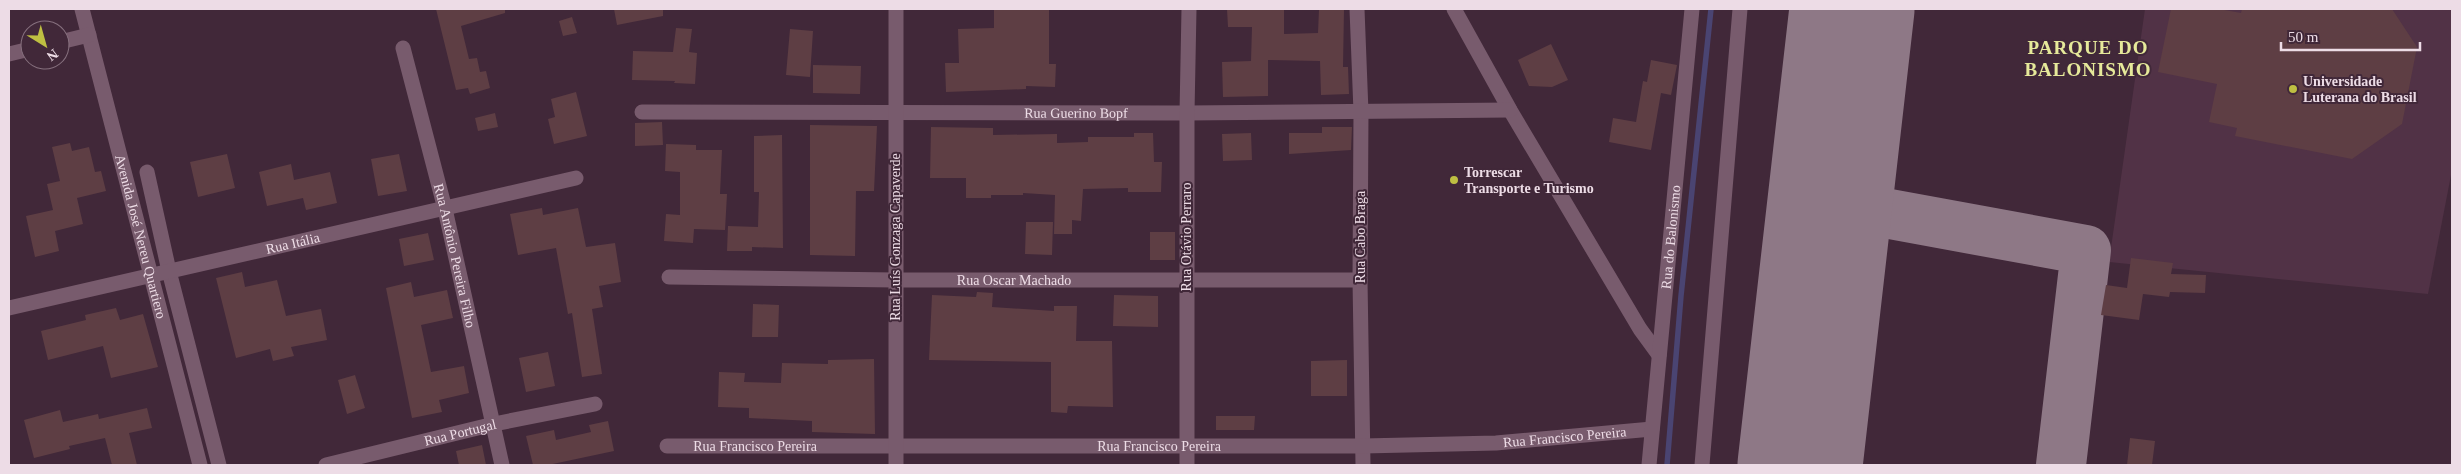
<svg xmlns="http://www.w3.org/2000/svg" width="2461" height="474" font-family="'Times New Roman',serif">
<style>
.built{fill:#513246}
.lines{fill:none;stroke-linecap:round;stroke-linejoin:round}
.stream{stroke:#4a4472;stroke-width:5.5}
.taxiway{stroke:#8e7886;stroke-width:50}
.runway{stroke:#8e7886;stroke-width:125}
.building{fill:#5e3e44}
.minor{stroke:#785b6d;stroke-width:15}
.poi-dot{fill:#bebf42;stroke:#412839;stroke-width:2}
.labels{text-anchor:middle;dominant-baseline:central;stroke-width:4;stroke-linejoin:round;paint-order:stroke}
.poi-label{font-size:14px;font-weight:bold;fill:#eddce6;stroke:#412839;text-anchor:start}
.street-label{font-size:14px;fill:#eddce6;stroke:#412839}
.district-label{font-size:19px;font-weight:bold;letter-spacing:1px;fill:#e6e99a;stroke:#412839}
</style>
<rect width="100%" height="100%" fill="#412839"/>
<path class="built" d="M2145 9H2452V170L2428 294 2109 262Z"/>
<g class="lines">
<path class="stream" d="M1667 465 1681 296 1711 9"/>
<path class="taxiway" d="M1830 203 2086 250 2061 465"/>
<path class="runway" d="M1800 465 1852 9"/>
</g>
<path class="building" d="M436 9H505V13L461 26 469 59 477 58 480 72 486 71 490 88 470 94 468 88 456 90Z
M614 9H663V16L617 25Z
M1049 9V64H1056L1055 87 1026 86V89L946 92 945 63H959L958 29 994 28V10Z
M1227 9H1284V34L1318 33 1319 9H1344L1343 67H1348L1349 94 1321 95 1320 61 1268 60V96L1223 97 1222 62 1251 61 1252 27H1228Z
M2171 9H2219L2241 13 2242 9H2392L2417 47 2402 124 2352 159 2235 136 2237 128 2209 122 2217 84 2158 72Z
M572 17 577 33 563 36 559 21Z
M676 28 692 29 689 52 697 53 695 84 674 83 675 81 632 80 633 51 673 52Z
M790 29 813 31 810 77 786 75Z
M1551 44 1568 80 1552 87 1529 86 1518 60Z
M1651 60 1677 65 1671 95 1661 93 1651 150 1609 142 1613 118 1636 122 1643 81 1647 82Z
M813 65 861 66 860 94 813 93Z
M576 92 587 136 554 144 548 119 555 117 551 99Z
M495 113 498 127 478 131 475 118Z
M662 122 663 145 635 146V123Z
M810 125 877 126 874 191H856L855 256 810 255Z
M931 127 993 128V135L1057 134V143L1088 142V137H1134V133H1153L1154 162H1162L1161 192H1128V188L1083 189 1081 221 1072 220V234H1054L1055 195 1023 193V195H991V198H966V178H930Z
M1322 127H1352L1351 150 1289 154V133H1322Z
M1251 133 1252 160 1223 161 1222 134Z
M782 135 783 248 752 247V251H727L728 226 758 227 759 192H754V136Z
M70 143 72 151 89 147 95 172 101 171 106 191 77 198 83 224 55 231 59 251 35 257 26 216 53 210 47 184 60 181 52 147Z
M666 144 696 145V150H722L720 194H727L725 230 694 229 693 243 664 241 666 214 680 215V172L665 171Z
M227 154 235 188 198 197 190 162Z
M399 154 407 191 378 196 371 159Z
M291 164 294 180 330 172 337 203 306 210 303 198 267 206 259 172Z
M542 208 543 215 578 208 586 247 615 243 621 282 599 286 603 307 592 309 602 374 582 377 572 313 568 314 556 248 518 255 510 214Z
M1026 222H1053L1052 255 1025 254Z
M1150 232H1175V260H1150Z
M428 233 434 260 404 266 399 239Z
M2131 258 2173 263 2171 274 2206 275 2205 293 2170 292 2169 297 2143 294 2139 320 2101 315 2106 285 2127 288Z
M242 272 245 287 277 280 286 316 321 309 327 340 291 347 294 356 273 361 270 349 236 358 216 278Z
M411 282 414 297 447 290 453 318 421 325 431 372 464 366 469 393 439 400 442 412 412 418 386 288Z
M977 292 993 293 992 307 1054 311V306H1077L1076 341H1112L1113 407 1068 406 1067 413 1051 412V362L929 360 932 295 976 297Z
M1114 295 1158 296V327L1113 326Z
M753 304 779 305 778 337H752Z
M116 308 120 320 143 314 158 367 111 378 103 346 48 360 41 331 86 320 85 315Z
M548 352 555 386 526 392 519 358Z
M874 359 875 434 812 432V421L749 418V408L718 407 719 372 745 373 744 382 781 383 782 363 828 364V360Z
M1347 360V396H1311V361Z
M355 375 365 408 347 414 338 380Z
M147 408 152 428 129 433 137 465H112L105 438 69 446 70 449 34 458 24 420 60 410 63 422 98 414 99 419Z
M1216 416H1255L1254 430H1216Z
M608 421 614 451 548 465H533L526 436 554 430 556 440 591 432 589 425Z
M2130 438 2155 441 2152 465H2127Z
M482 445 486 465H459L456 451Z"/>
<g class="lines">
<g class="minor">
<path id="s1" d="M82 9 200 465"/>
<path d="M1357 9 1361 112 1360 280 1363 465"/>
<path d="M1454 9 1510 110 1640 329 1659 355"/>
<path d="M60 42 89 35"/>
<path id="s2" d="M403 48 445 209 502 465"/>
<path d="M9 54 30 49"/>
<path id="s3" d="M642 112 1187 113 1510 110"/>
<path d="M147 172 169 271 219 465"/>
<path id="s4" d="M669 277 895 280H1360"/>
<path id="s5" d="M9 308 576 178"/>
<path id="s6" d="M667 446H1363L1496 443 1652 429"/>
<path id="s7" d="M326 465 494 424 595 404"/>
<path d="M896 465V9"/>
<path d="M1187 465V113L1189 9"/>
<path id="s8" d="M1649 465 1692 9"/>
<path d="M1702 465 1740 9"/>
</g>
</g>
<g class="poi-dot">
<circle cx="2293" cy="89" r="5"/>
<circle cx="1454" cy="180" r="5"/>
</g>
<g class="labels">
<g class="poi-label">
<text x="2303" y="81">Universidade<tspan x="2303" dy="16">Luterana do Brasil</tspan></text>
<text x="1464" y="172">Torrescar<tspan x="1464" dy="16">Transporte e Turismo</tspan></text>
</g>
<g class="street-label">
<text stroke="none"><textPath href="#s3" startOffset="434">Rua Guerino Bopf</textPath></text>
<text stroke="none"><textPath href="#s1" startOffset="235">Avenida José Nereu Quartiero</textPath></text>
<text transform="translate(895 237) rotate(-90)">Rua Luís Gonzaga Capaverde</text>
<text transform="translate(1186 237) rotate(-90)">Rua Otávio Perraro</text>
<text transform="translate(1360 237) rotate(-90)">Rua Cabo Braga</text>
<text stroke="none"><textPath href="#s8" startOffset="229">Rua do Balonismo</textPath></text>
<text stroke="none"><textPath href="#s5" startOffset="291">Rua Itália</textPath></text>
<text stroke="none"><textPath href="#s2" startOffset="214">Rua Antônio Pereira Filho</textPath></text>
<text stroke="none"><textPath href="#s4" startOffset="345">Rua Oscar Machado</textPath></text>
<text stroke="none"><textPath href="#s7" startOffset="138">Rua Portugal</textPath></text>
<text stroke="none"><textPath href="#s6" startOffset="898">Rua Francisco Pereira</textPath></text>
<text stroke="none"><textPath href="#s6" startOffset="492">Rua Francisco Pereira</textPath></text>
<text stroke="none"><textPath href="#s6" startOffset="88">Rua Francisco Pereira</textPath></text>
</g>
<g class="district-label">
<text x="2088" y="47">PARQUE DO<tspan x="2088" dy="22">BALONISMO</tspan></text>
</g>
</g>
<rect width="2461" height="474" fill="none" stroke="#eddce6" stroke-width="20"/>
<g transform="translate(45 45) rotate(143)"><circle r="24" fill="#412839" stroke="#86707e"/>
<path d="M0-4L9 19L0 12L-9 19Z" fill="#bebf42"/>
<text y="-8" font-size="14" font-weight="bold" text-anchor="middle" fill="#eddce6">N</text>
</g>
<path d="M2281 42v8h139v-8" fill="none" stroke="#eddce6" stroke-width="2.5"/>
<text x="2288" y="42" font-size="15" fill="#eddce6" stroke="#412839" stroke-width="4" paint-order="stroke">50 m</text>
</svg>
